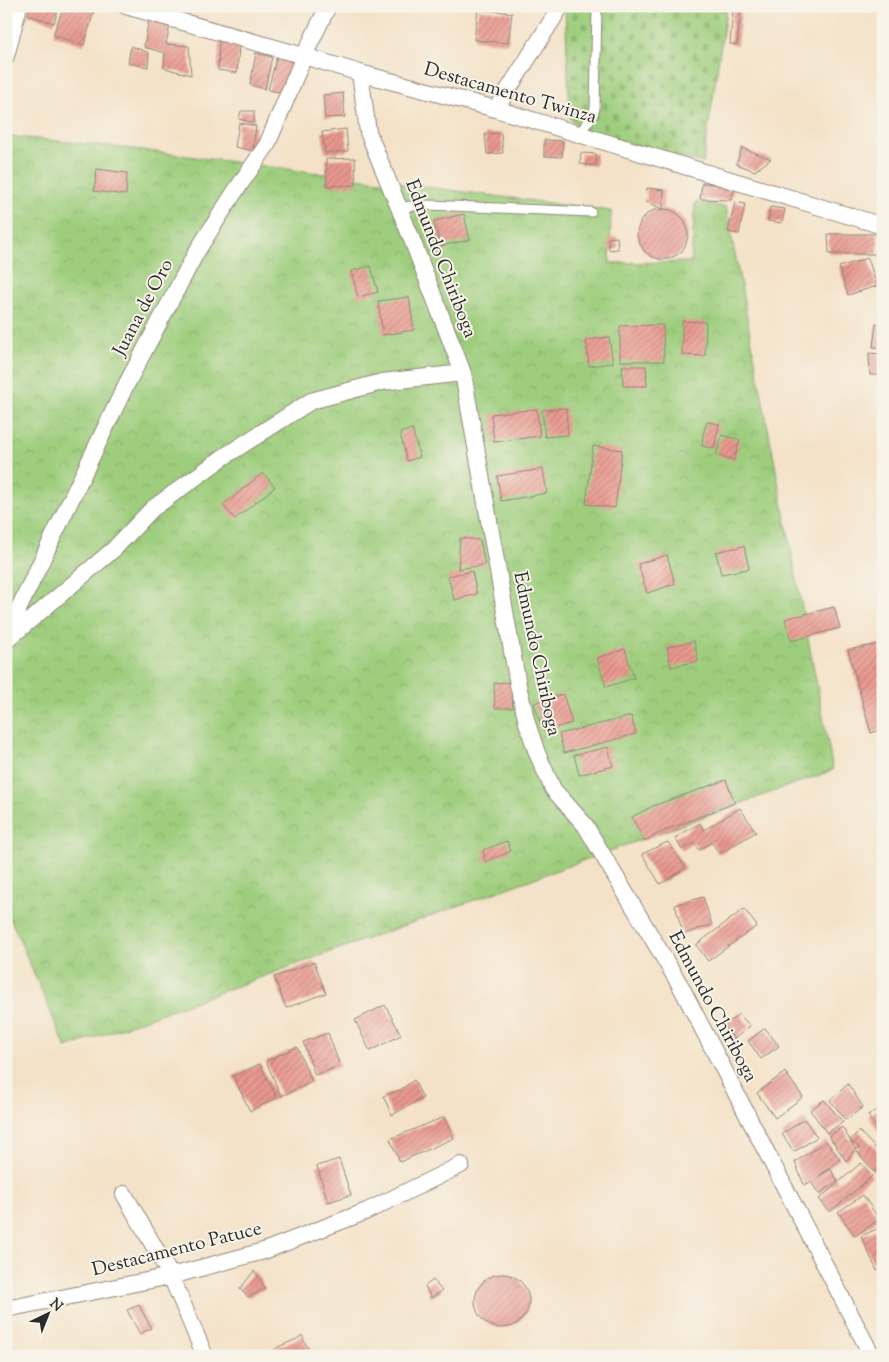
<svg xmlns="http://www.w3.org/2000/svg" width="889" height="1362" font-family="'Sorts Mill Goudy',serif">
<style>
.cemetery{fill:url(#cemetery-stones);stroke:#647c54}
.park{fill:url(#park-crowns);stroke:#647c54}
.building{fill:url(#building-hatch);fill-rule:evenodd}
.lines{fill:none;stroke-linecap:round;stroke-linejoin:round}
.lane-casing{stroke:#90867a;stroke-width:11}
.street-casing{stroke:#90867a;stroke-width:18}
.lane{stroke:#fff;stroke-width:9}
.street{stroke:#fff;stroke-width:16}
.labels{text-anchor:middle;dominant-baseline:central;stroke-width:4;stroke-linejoin:round;paint-order:stroke}
.street-label{font-size:19px;fill:#2b2b2b;stroke:#f7f3e8}
</style>
<defs>
<pattern id="cemetery-stones" width="16" height="16" patternUnits="userSpaceOnUse" patternTransform="scale(1.25)"><rect width="16" height="16" fill="#9ece7d"/><path d="M2 7V4a2 2 0 0 1 4 0v3zM10 15v-3a2 2 0 0 1 4 0v3z" fill="#88b16c"/></pattern>
<pattern id="park-crowns" width="20" height="18" patternUnits="userSpaceOnUse" patternTransform="scale(1.25)"><rect width="20" height="18" fill="#9ece7d"/><path d="M2 6a3 3 0 1 1 6 0M12 15a3 3 0 1 1 6 0" fill="none" stroke="#88b16c"/></pattern>
<pattern id="building-hatch" width="6" height="6" patternUnits="userSpaceOnUse" patternTransform="scale(1.25)"><rect width="6" height="6" fill="#ea998f"/><path d="M-1 1l2-2M0 6l6-6M5 7l2-2" fill="none" stroke="#be7d75"/></pattern>
</defs>
<rect width="100%" height="100%" fill="#f7f3e8"/>
<filter id="ink" filterUnits="userSpaceOnUse"><feTurbulence type="fractalNoise" baseFrequency=".02" numOctaves="2"/><feDisplacementMap in="SourceGraphic" scale="10" xChannelSelector="R" yChannelSelector="G"/><feConvolveMatrix kernelMatrix="1 2 1 2 8 2 1 2 1" color-interpolation-filters="sRGB"/></filter>
<filter id="wash" filterUnits="userSpaceOnUse"><feTurbulence type="fractalNoise" baseFrequency=".0096" numOctaves="4" result="noise"/><feDisplacementMap in="SourceGraphic" scale="20" xChannelSelector="R" yChannelSelector="G"/><feGaussianBlur stdDeviation="1.12" result="paint"/><feColorMatrix in="noise" values="0 0 0 0 0 0 0 0 0 0 0 0 0 0 0 0 0 1.4 0 .05"/><feComposite in="paint" operator="in"/></filter>
<g filter="url(#wash)">
<rect width="100%" height="100%" fill="#f4e2c8"/>
<path class="cemetery" d="M565 6H704L726 11 703 163 580 130 570 118Z"/>
<path class="park" d="M6 136 110 146 611 211 610 263 691 262 695 202 726 207 833 770 66 1048 6 908Z"/>
<g id="blocks">
<path class="building" d="M30 6H59L54 23 28 15Z
M64 6H79L94 11 84 45 53 35Z
M478 9 512 13 508 43 474 40Z
M733 10 741 11 737 45 730 44Z
M149 18 170 25 166 44 189 46 191 75 164 68 165 53 144 47Z
M219 41 239 45 237 73 218 70Z
M131 46 149 53 148 67 128 63Z
M256 53 272 57 265 89 250 85Z
M277 56 294 63 286 93 268 90Z
M343 93 345 117 325 118 323 95Z
M241 111H254V123L239 119Z
M239 123 256 126 253 151 235 147Z
M346 129 348 151 325 153 322 132Z
M501 133 503 153 487 154 485 134Z
M544 140 563 141 562 157 544 156Z
M742 148 771 159 755 171 736 164Z
M581 153 596 154V166L580 164Z
M355 158 356 185 327 186 326 159Z
M97 169 127 173 126 195 94 191Z
M702 183 715 184 734 190 731 200 700 199Z
M647 188 664 190 663 209 671 210 678 214 684 220 687 228 688 236 686 244 682 251 675 256 667 259H659L651 256 644 251 640 244 637 236 638 228 641 220 647 214 654 210 663 209 646 202Z
M735 202 745 204 739 234 728 232Z
M770 207 785 209 782 223 768 221Z
M464 214 470 240 440 246 434 221Z
M828 234H878V254H829Z
M617 237 618 249 609 250 608 238Z
M868 258 877 286 848 295 839 267Z
M371 266 378 292 358 297 351 271Z
M409 297 414 330 383 335 378 301Z
M682 321 706 322 705 356 682 355Z
M876 324H883V348L873 347Z
M663 325 664 361H620V326Z
M609 337 613 363 589 366 586 340Z
M869 353 883 354V375H870Z
M622 366H646L647 386H623Z
M566 408 568 435 545 437 542 410Z
M537 409 540 436 494 442 491 414Z
M707 422 719 424 714 448 702 446 703 434Z
M412 429 420 457 407 461 400 433Z
M722 435 740 440 734 460 716 455Z
M593 446 622 450 615 508 586 504Z
M543 469 547 493 501 501 497 476Z
M263 473 275 487 235 519 223 505Z
M460 538 480 540 485 565 458 569Z
M744 546 749 569 721 574 716 552Z
M667 555 675 584 647 593 638 564Z
M472 571 477 594 454 600 448 576Z
M834 607 840 628 791 641 785 619Z
M694 641 698 661 671 667 667 647Z
M879 644 883 663V729L871 733 848 650Z
M625 649 634 678 606 687 597 658Z
M512 682 513 708H495L494 683Z
M563 694 572 723 543 731 534 703Z
M631 716 636 734 564 753 559 734Z
M608 747 613 766 579 775 574 755Z
M726 780 735 803 666 830 644 841 632 817 653 806Z
M740 808 756 832 719 854 712 842 699 850 694 843 682 850 675 838 700 823 704 830Z
M507 841 511 851 485 862 483 850Z
M668 842 686 868 660 884 642 854Z
M703 897 712 925 683 934 675 905Z
M744 909 757 926 708 961 696 945Z
M314 962 326 993 286 1008 274 977Z
M385 1005 401 1035 370 1051 355 1020Z
M739 1014 750 1026 734 1039 724 1026Z
M765 1028 779 1046 761 1059 748 1041Z
M328 1033 340 1066 315 1075 303 1042Z
M297 1047 312 1082 281 1096 266 1061Z
M260 1064 277 1098 250 1111 233 1076Z
M785 1072 803 1097 775 1118 757 1093Z
M414 1080 423 1098 392 1115 383 1096 400 1090Z
M848 1084 863 1107 846 1120 830 1100Z
M824 1100 843 1122 827 1133 810 1110Z
M877 1110 883 1120V1131L880 1133 868 1116Z
M444 1117 454 1138 400 1162 390 1139Z
M804 1119 817 1137 794 1152 782 1134Z
M842 1127 850 1140 859 1131 883 1156V1164L874 1172 855 1149 846 1161 829 1136ZM850 1140 860 1148 855 1149Z
M826 1141 840 1159 818 1177 830 1169 838 1181 819 1194 811 1182 804 1185 795 1162Z
M339 1159 351 1195 328 1202 317 1166Z
M861 1163 872 1176 830 1212 819 1199Z
M863 1195 879 1219 855 1236 838 1212Z
M879 1228 883 1235V1268L877 1271 861 1236Z
M254 1271 261 1280 265 1289 248 1297 240 1289Z
M475 1301a27 27 0 1 1 54 0a27 27 0 1 1-54 0Z
M433 1280 442 1291 431 1298 425 1286Z
M139 1305 151 1328 140 1334 127 1310Z
M302 1335 306 1345 316 1356H273L272 1352 278 1347 297 1339Z"/>
</g>
</g>
<g filter="url(#ink)">
<use href="#blocks" fill-opacity="0" stroke="#90867a" stroke-width="1"/>
<g class="lines">
<g class="lane-casing">
<path id="lane" d="M579 134 593 115 595 108 597 6
M399 207 429 205 591 212"/>
</g>
<g class="street-casing">
<path id="street" d="M126 6 304 56 360 73 496 109 883 226
M6 56 19 6
M360 73 368 132 411 237 463 373 518 685 527 723 537 753 553 789 585 825 680 985 872 1356
M496 109 561 6
M6 635 125 387 197 251 234 193 267 145 304 56 328 6
M7 640 114 549 152 509 225 456 311 401 382 382 463 373
M124 1194 171 1276 205 1356
M6 1309 171 1276 264 1251 367 1211 461 1165"/>
</g>
<use href="#lane" class="lane"/>
<use href="#street" class="street"/>
</g>
</g>
<g class="labels">
<g class="street-label">
<text transform="translate(510 94) rotate(16)">Destacamento Twinza</text>
<text transform="translate(440 259) rotate(69)">Edmundo Chiriboga</text>
<text transform="translate(144 308) rotate(-62)">Juana de Oro</text>
<text transform="translate(536 654) rotate(78)">Edmundo Chiriboga</text>
<text transform="translate(712 1007) rotate(62)">Edmundo Chiriboga</text>
<text transform="translate(177 1250) rotate(-14)">Destacamento Patuce</text>
</g>
</g>
<rect width="889" height="1362" fill="none" stroke="#f7f3e8" stroke-width="25"/>
<g transform="translate(48 1314) rotate(43)" stroke="#f7f3e8" stroke-width="4" paint-order="stroke">
<path d="M0-4L9 19L0 12L-9 19Z" fill="#2b2b2b"/>
<text y="-8" font-size="14" font-weight="bold" text-anchor="middle" fill="#2b2b2b">N</text>
</g>
</svg>
